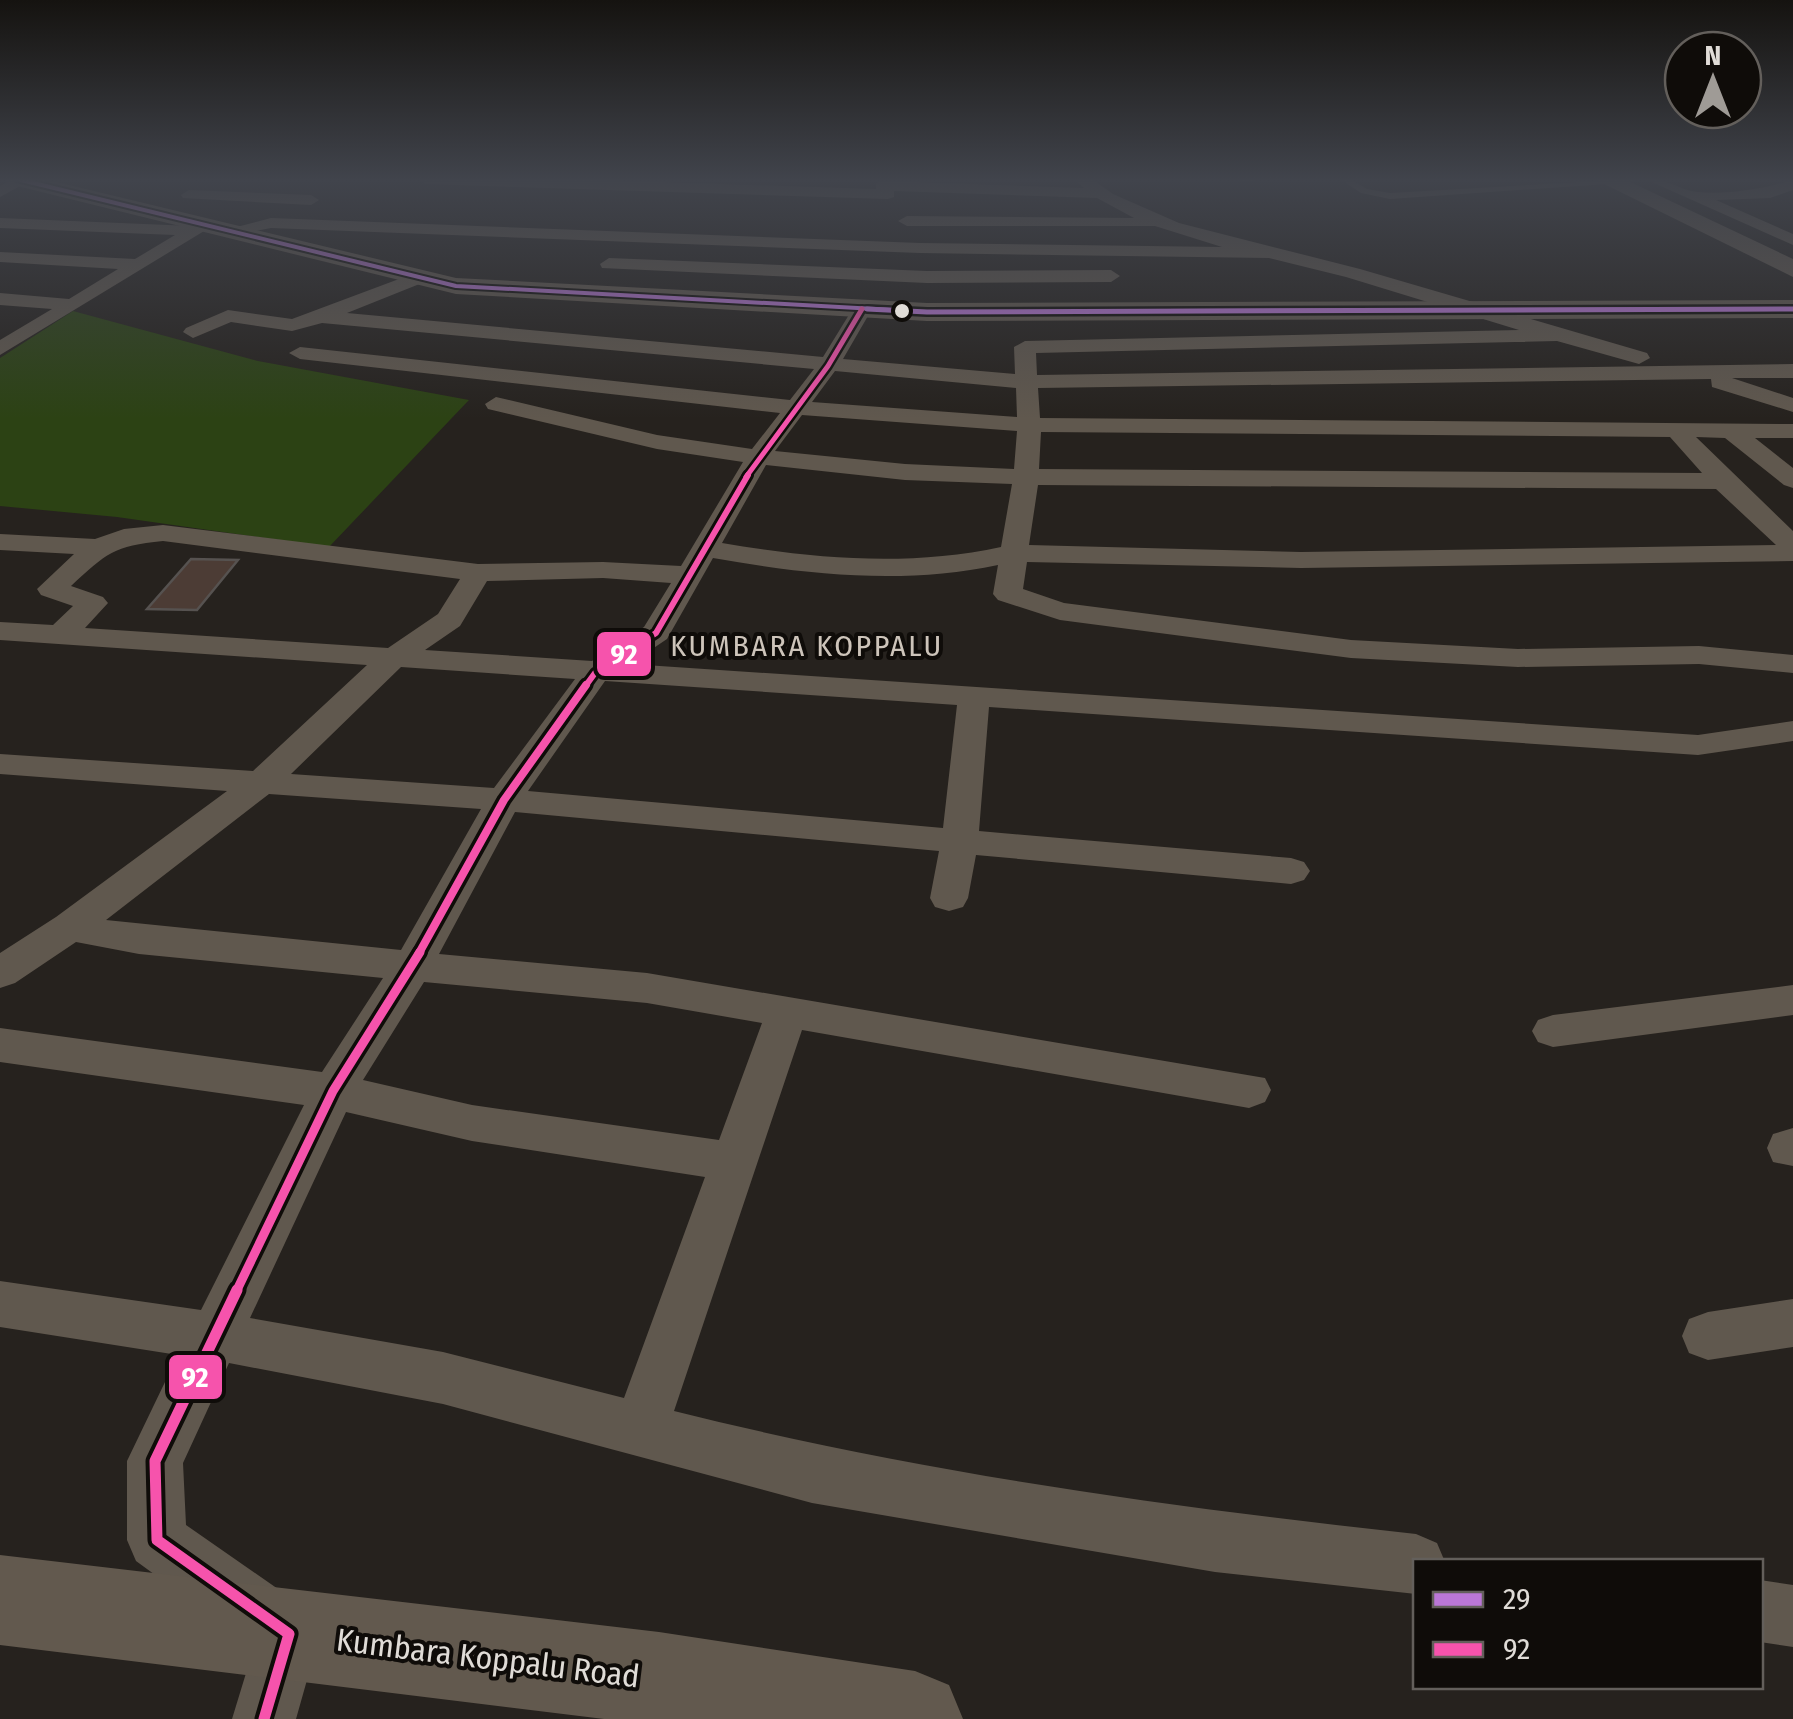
<svg xmlns="http://www.w3.org/2000/svg" width="1793" height="1719" font-family="'Fira Sans Condensed',sans-serif">
<style>
.green{fill:#2c4214}
.building{fill:#4c3c35;stroke:#565250;stroke-width:2.5}
.lines{fill:none;stroke-linecap:round;stroke-linejoin:round}
.lane{fill:#60584e;fill-rule:evenodd}
.street{fill:#60584e;fill-rule:evenodd}
.secondary{fill:#62594e;fill-rule:evenodd}
.bus-1-far1-casing{stroke:#0f0c09;stroke-width:8}
.bus-1-casing{stroke:#0f0c09;stroke-width:10}
.bus-2-far4-casing{stroke:#0f0c09;stroke-width:10}
.bus-2-far3-casing{stroke:#0f0c09;stroke-width:12}
.bus-2-far2-casing{stroke:#0f0c09;stroke-width:15}
.bus-2-far1-casing{stroke:#0f0c09;stroke-width:16}
.bus-2-casing{stroke:#0f0c09;stroke-width:19}
.bus-1-far1{stroke:#ba77d6;stroke-width:4}
.bus-1{stroke:#ba77d6;stroke-width:5}
.bus-2-far4{stroke:#f653ac;stroke-width:5}
.bus-2-far3{stroke:#f653ac;stroke-width:6}
.bus-2-far2{stroke:#f653ac;stroke-width:8}
.bus-2-far1{stroke:#f653ac;stroke-width:9}
.bus-2{stroke:#f653ac;stroke-width:11}
.bus-dot{fill:#e0dcd7;stroke:#0f0c09;stroke-width:4}
.labels{text-anchor:middle;dominant-baseline:central;stroke-width:8;stroke-linejoin:round;paint-order:stroke}
.neighbourhood-label{font-size:30px;letter-spacing:2.5px;fill:#cdc4ba;stroke:#0f0c09}
.near-street-label{font-size:32px;fill:#e0dcd7;stroke:#0f0c09}
.line-badge{stroke:#0f0c09;stroke-width:4}
.badge-label{font-size:28px;text-anchor:middle;font-weight:bold;fill:#fff}
</style>
<rect width="100%" height="100%" fill="#26221e"/>
<path class="green" d="M73 311 258 361 469 400 329 547 117 517 0 506V358Z"/>
<path class="building" d="M191 559 238 560 197 610 147 609Z"/>
<g class="lines">
<path class="lane" d="M1226 179H1255L1251 182Z
M1340 179H1350L1367 189 1390 193 1632 179 1636 182 1390 199 1361 193Z"/>
<path class="street" d="M13 179 31 180 0 197V186Z
M418 179H566L876 189V183L882 181 1084 188 1074 179H1092L1113 194 1179 223 1360 269 1647 353 1650 358 1639 364 1557 341 1036 353 1037 375 1793 364V378H1732L1793 398V412L1712 387 1711 379 1038 388 1040 418 1793 424V438H1755L1793 468V488L1784 485 1725 438 1696 437 1793 531V561L1301 568 1027 562 1023 589 1064 603 1351 640 1518 649 1699 646 1793 655V673L1699 664 1518 667 1351 658 1060 620 998 600 993 594 998 565C904 585 808 575 713 558L667 639 630 664 1698 735 1793 721V741L1698 755 989 707 979 831 1291 858 1304 862 1310 871 1304 880 1291 884 976 855 968 898 963 907 949 911 935 907 930 898 939 851 515 812 439 954 647 973 1265 1078 1271 1090 1265 1102 1249 1108 802 1030 674 1411C917 1472 1167 1507 1416 1534L1437 1543 1445 1562H1416V1594L1215 1572 812 1503 443 1404 229 1363 183 1463 186 1525 311 1612 320 1634 296 1719H232L254 1647 136 1561 127 1540V1461L178 1355 0 1327V1281L201 1310 304 1105 0 1062V1028L322 1072 383 978 139 954 76 942 15 983 0 988V953L56 917 227 791 0 774V754L253 771 367 665 0 640V622L53 625 73 606 41 595 37 589 74 554 0 550V534L95 539 124 529 163 525 478 564 603 562 681 566 743 462 657 449 488 409 485 404 496 397 657 435 752 449 780 413 300 359 289 353 300 347 790 400 814 369 322 323 292 331 231 322 193 338 183 332 186 328 228 310 292 319 415 273 424 279 422 283 347 313 823 357 855 305 862 303 872 309 843 359 1015 374 1014 347 1025 341 1519 330 1346 277 1269 258 920 253 271 228 230 236 221 231 271 218 920 243 1222 247 1155 226H907L898 221 907 216 1134 218 1097 198 894 191V197L888 199 426 184ZM835 371 1016 388 1017 417 812 402ZM802 415 1017 431 1014 469 905 464 775 451ZM1041 432 1670 437 1702 473 1039 469ZM766 465 905 480 1012 484 1001 547C908 567 815 559 722 543ZM1038 485 1716 489 1776 545 1301 552 1029 545ZM163 541 460 579 438 614 388 648 85 628 108 603 103 597 71 586C107 553 113 546 163 541ZM603 578 671 583 644 627 592 661 425 650 460 626 487 581ZM401 667 575 679 494 788 291 774ZM605 681 957 705 943 828 528 791ZM269 794 481 809 401 950 106 920ZM424 982 647 1003 762 1023 719 1140 472 1105 363 1080ZM346 1112 472 1141 705 1177 624 1398 443 1352 250 1318Z
M1645 179C1668 178 1679 190 1698 192 1729 195 1764 188 1793 180V190L1770 198 1716 200 1793 234V245Z
M189 190 311 195 319 200 311 205 183 198 181 195Z
M0 218 192 226 205 220 214 225 0 355V340L52 309 0 305V293L69 299 118 269 0 262V252L135 259 175 235 0 228Z
M609 258 927 271 1111 270 1120 276 1111 282 927 283 602 268 600 264Z
M1793 985V1015L1553 1047 1538 1042 1532 1031 1538 1020 1553 1015Z
M1793 1128V1166L1773 1162 1767 1148 1773 1134Z
M1793 1299V1347L1708 1360 1689 1353 1682 1336 1689 1319 1708 1312Z
M1760 1580 1793 1585V1647L1760 1642Z"/>
<path class="secondary" d="M5 179H44L456 278 927 303 1793 300V318L927 321 456 294 9 184Z
M1594 179H1624L1793 259V277Z
M0 1555 659 1632 915 1671 949 1685 963 1719H604L0 1645Z"/>
<g class="bus-1-far1-casing">
<path id="bus-1-far1" d="M17 179 456 286 912 311
M1159 311 1793 309"/>
</g>
<g class="bus-1-casing">
<path id="bus-1" d="M867 309 927 312 1793 309"/>
</g>
<g class="bus-2-far4-casing">
<path id="bus-2-far4" d="M746 477 828 366 862 309"/>
</g>
<g class="bus-2-far3-casing">
<path id="bus-2-far3" d="M584 688 595 673 656 633 748 475"/>
</g>
<g class="bus-2-far2-casing">
<path id="bus-2-far2" d="M418 955 504 800 586 685"/>
</g>
<g class="bus-2-far1-casing">
<path id="bus-2-far1" d="M236 1292 333 1091 420 952"/>
</g>
<g class="bus-2-casing">
<path id="bus-2" d="M237 1290 155 1461 157 1540 289 1634 264 1719"/>
</g>
<use href="#bus-1-far1" class="bus-1-far1"/>
<use href="#bus-1" class="bus-1"/>
<use href="#bus-2-far4" class="bus-2-far4"/>
<use href="#bus-2-far3" class="bus-2-far3"/>
<use href="#bus-2-far2" class="bus-2-far2"/>
<use href="#bus-2-far1" class="bus-2-far1"/>
<use href="#bus-2" class="bus-2"/>
</g>
<linearGradient id="sky" x2="0" y2="1"><stop stop-color="#151310"/><stop offset="0.43" stop-color="#41444c"/><stop offset="1" stop-color="#41444c" stop-opacity="0"/></linearGradient>
<rect width="1793" height="419" fill="url(#sky)"/>
<circle class="bus-dot" cx="902" cy="311" r="9"/>
<g class="labels">
<g class="neighbourhood-label">
<text x="807" y="646">KUMBARA KOPPALU</text>
</g>
<g class="near-street-label">
<text transform="translate(488 1658) rotate(7)">Kumbara Koppalu Road</text>
</g>
</g>
<g class="line-badge">
<rect x="595" y="630" width="58" height="48" rx="10" fill="#f653ac"/>
<rect x="167" y="1353" width="57" height="48" rx="10" fill="#f653ac"/>
</g>
<g class="badge-label">
<text x="624" y="664">92</text>
<text x="195" y="1387">92</text>
</g>
<rect x="1413" y="1559" width="350" height="130" fill="#0f0c09" stroke="#635f5b" stroke-width="2.5"/>
<rect x="1433" y="1592" width="50" height="15" fill="#ba77d6" stroke="#635f5b" stroke-width="2.5"/>
<text x="1503" y="1609" font-size="30" fill="#e0dcd7">29</text>
<rect x="1433" y="1642" width="50" height="15" fill="#f653ac" stroke="#635f5b" stroke-width="2.5"/>
<text x="1503" y="1659" font-size="30" fill="#e0dcd7">92</text>
<g transform="translate(1713 80)"><circle r="48" fill="#0f0c09" stroke="#635f5b" stroke-width="2.5"/>
<path d="M0-8L18 38L0 25L-18 38Z" fill="#9f9b96"/>
<text y="-15" font-size="28" font-weight="bold" text-anchor="middle" fill="#e0dcd7">N</text>
</g>
</svg>
